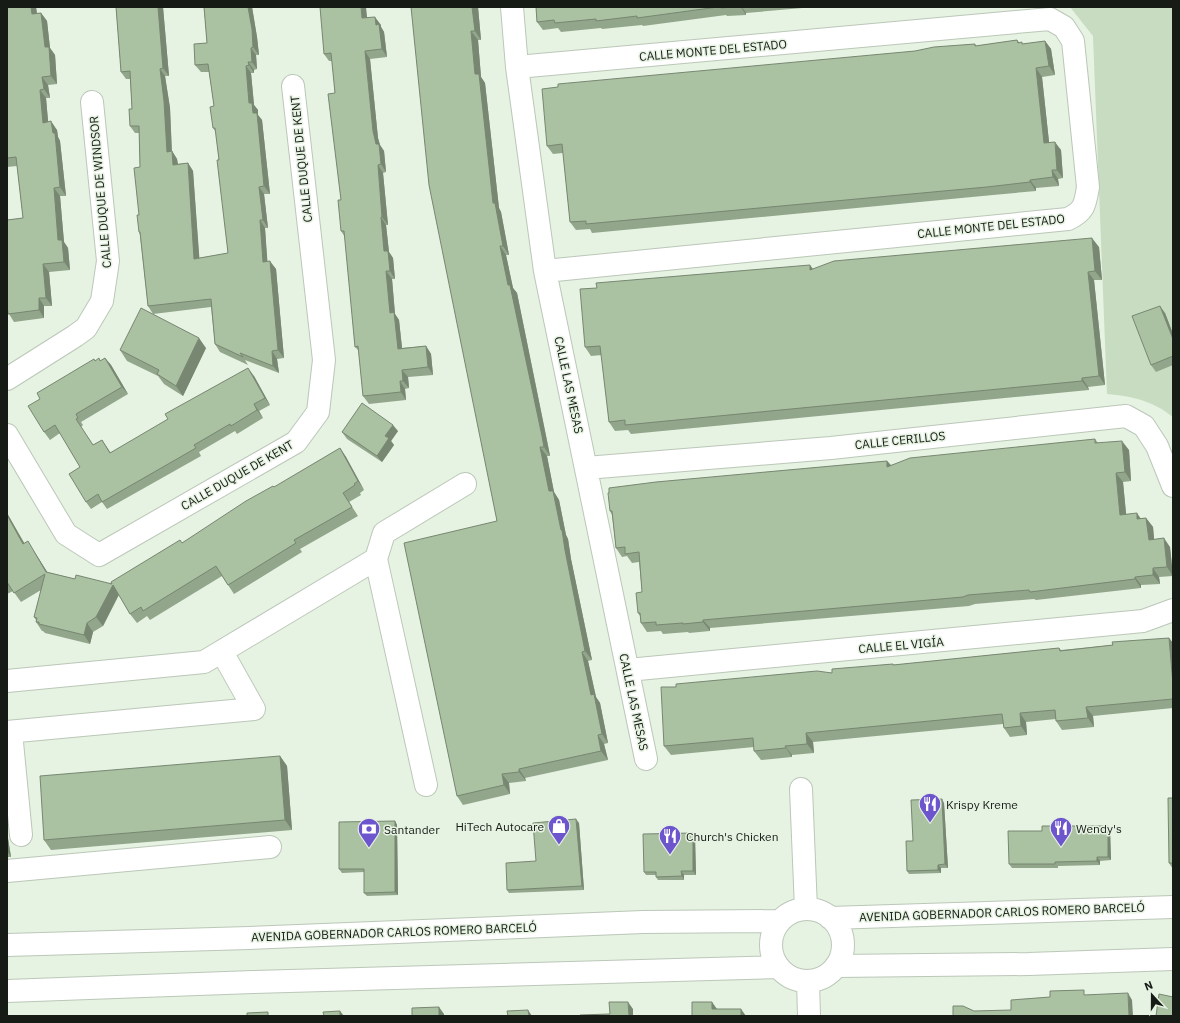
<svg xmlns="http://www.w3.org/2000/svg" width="1180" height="1023" font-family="'IBM Plex Sans',sans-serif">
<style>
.green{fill:#c8dcc2}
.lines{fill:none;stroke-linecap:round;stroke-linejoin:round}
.minor-casing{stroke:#bbc7b8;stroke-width:24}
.secondary-casing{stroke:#bbc7b8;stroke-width:24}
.minor{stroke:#fff;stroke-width:22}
.secondary{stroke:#fff;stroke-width:22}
.wall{fill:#92a68b}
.shaded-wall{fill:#778771}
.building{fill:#aac1a2;stroke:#778771}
.labels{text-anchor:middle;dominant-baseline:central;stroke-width:3;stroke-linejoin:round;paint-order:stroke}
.street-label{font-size:12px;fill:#161b15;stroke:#e6f2e2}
.poi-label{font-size:12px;fill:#161b15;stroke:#e6f2e2;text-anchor:start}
</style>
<rect width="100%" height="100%" fill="#e6f2e2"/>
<path class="green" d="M1070 7H1173V417C1153 401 1132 396 1107 394L1093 36Z"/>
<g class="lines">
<g class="minor-casing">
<path id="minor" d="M512 7 517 67 545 271 646 759
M517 67 1050 19 1064 27 1073 41 1088 187C1085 204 1085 211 1068 219L545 271
M7 379 75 336 86 328 102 301 108 261 92 102
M7 435 66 534 99 555 296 442 318 412 324 360 293 86
M586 468 831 448 1126 416 1144 426 1157 446 1173 486
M376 559 384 533 465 484
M628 670 1143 621 1173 610
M7 681 204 662 376 559 426 785
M7 732 254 709 222 652
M11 732 21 835
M801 789 806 909
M7 871 270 847
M808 981 809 1016"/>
</g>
<g class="secondary-casing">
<path id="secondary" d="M771 945a36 36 0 1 1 72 0a36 36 0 1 1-72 0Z
M830 918 1173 907
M7 945 249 938 643 922 780 921
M836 966 1029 964 1173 959
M7 991 253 982 778 967"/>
</g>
<use href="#minor" class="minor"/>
<use href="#secondary" class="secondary"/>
</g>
<path class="wall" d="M7 7H36L37 13H41L47 21 50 48 55 55 57 84 48 85 50 98H46L48 122 57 130 58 137 60 141 66 196H60L64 242 68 248 70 270 49 272 52 306H44V318L14 322 9 314H7V220L23 218 17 166 7 167Z
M116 7H163L169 76H165L170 108 172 151 177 159 178 164 188 163 193 171 199 258 228 253 216 132 213 128 214 106 209 72H201L195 65 207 43 204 7H252L257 37 259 55H256L257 69 254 70V73H251L254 105 258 110V115L262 120 270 194H264L268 228H265L267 261 276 269 284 358 277 359 279 373 245 360 248 365 220 352 215 344 211 307 153 314 148 306 140 235 139 232 140 167 139 133H135L130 126 132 109 130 79H126L121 72Z
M411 7H478L481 40H478L481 77 485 83 499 208 501 212 509 255H506L513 288 517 293 548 445 550 456H547L554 492 559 500 566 535 568 539 571 559 592 660 588 661 596 697 600 703 608 743 604 744 608 760 525 778 526 781 509 783 510 794 463 805 457 796 497 521Z
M536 7H814L746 13V15L727 16 726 15 643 26 642 25 602 29 601 28 561 32 558 28 543 30 537 22Z
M367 18 381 25V27L384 32 387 57 370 59 378 138 380 145 384 151 386 172 383 173 388 225H386L389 252 393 258 395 279H392L395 314 399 320 402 348 426 346 431 354 433 375 408 377 409 388 405 389 406 400 369 404 363 396 359 351 355 347 345 237 341 231V200L335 93 332 61H329L324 54Z
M1017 40 1020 43 1023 44 1045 41 1051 49 1055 75 1042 77 1049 142 1061 150 1063 178 1058 179 1059 186 1036 188V191L993 195 592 233 590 229 576 230 570 222 563 153 553 154 547 146 915 51 975 44 976 46Z
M1099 247 1102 280H1094L1105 385 1088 387 1089 390 631 434 628 430 615 431 609 422 602 355 591 356 585 347 813 269Z
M1165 313 1173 334V365L1156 372 1151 365Z
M206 348 183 396 164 384 158 376 127 361 120 350Z
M105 358 111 365 128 394 81 422 83 425 81 427 93 445 102 440 111 453 254 376 270 405 259 411 263 418 237 434 235 431 199 452 201 456 107 509 102 502 91 509 86 502 80 467 60 433 50 440 44 432 95 361H101Z
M398 431 391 441 394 445 382 462 347 439 342 432Z
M1095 439 1098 443 1129 450 1131 481 1123 482 1126 514 1140 518H1146L1153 527 1154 539 1170 547 1173 576 1159 577 1160 584 1141 585V588L1036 600 1034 599 975 604 969 606 710 628V631L689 633 688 632 663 634 661 631 647 632 641 623 640 616 638 613 642 592 639 562 632 563 627 556 622 557 616 548 612 515 610 511 887 461 891 465Z
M340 448 346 457 364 490 360 493 361 495 349 502 358 516 300 549 302 552 234 594 222 576 150 620 147 616 137 623 130 614 119 595 103 626 93 632 90 644 45 633 43 631H42L36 622V620L34 617 41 590 21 602 13 591 7 594V513L24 544 34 551 47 572 75 579 112 584 182 543Z
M1169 638 1173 643V708L1093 716 1094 727 1062 730 1056 721V719L1026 722 1027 735 1010 737 1004 728 1003 724 813 742 814 753 792 755V757L761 760 754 751V747L671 755 664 746 676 687 832 673 893 664 894 665 1059 648 1061 650 1113 645Z
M280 756 287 766 292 830 51 850 44 840Z
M1173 798V869L1169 863Z
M944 803 948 868H941V873L909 874 907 871 913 841Z
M395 821 397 825 398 895 367 896 364 893V872L342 873 339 869Z
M579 823 584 890 509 893 507 890 536 861Z
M1110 829 1111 860 1100 861V865L1058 866V868H1012L1009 864 1042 831Z
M7 832 11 857H7Z
M693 833 695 837 696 875H684V880H658L656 877V875H646L644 872Z"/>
<path class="shaded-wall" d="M31 7H36L38 22 32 14Z
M158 7H163L169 76 163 68Z
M248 7H252L257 37 259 55 253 47Z
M361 7H366L368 26 362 18Z
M472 7H478L481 40 475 31Z
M741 7H742L746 13V15Z
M41 13 47 21 50 48 55 55 57 84 51 76 45 47Z
M375 17 381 25V27L384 32 387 57 382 49 376 25Z
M471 31 478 40 481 77 485 83 499 208 501 212 509 255 503 246 493 203 475 74Z
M1045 41 1051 49 1055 75 1049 66Z
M251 48 256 55 257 69 252 62Z
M365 51 370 59 378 138 380 145 384 151 386 172 381 164 373 131Z
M248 62 254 70V73L249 65Z
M246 66 251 73 254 105 258 110V115L262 120 270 194 264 186 253 113 249 103Z
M1036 68 1042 77 1050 151 1044 143Z
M160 69 165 76 170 108 172 159 167 152Z
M42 77 48 85 50 98 44 89Z
M40 90 46 98 49 131 43 123Z
M51 121 57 130 58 137 60 141 66 196 60 187Z
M1055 142 1061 150 1063 178 1057 170Z
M172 151 177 159 179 172 173 165Z
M188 163 193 171 200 266 194 259Z
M378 165 383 173 388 225 382 217Z
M1052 170 1058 179 1059 186 1053 177Z
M1030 180 1036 188V191L1030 182Z
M259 187 264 194 268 228 263 220Z
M54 188 60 196 64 242 68 248 70 270 64 262 58 240Z
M381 217 386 225 389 252 393 258 395 279 390 271 384 251Z
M260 220 265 228 268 269 263 262Z
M1092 238 1099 247 1102 280 1095 271Z
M500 246 506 255 513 288 517 293 550 456 544 447 508 285Z
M270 261 276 269 284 358 278 350Z
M43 264 49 272 52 306 46 298Z
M810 265 816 273 810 270Z
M386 271 392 279 395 314 399 320 403 357 398 349 390 313Z
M1088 272 1094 280 1105 385 1099 376Z
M39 298 44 306V318L39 310Z
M1160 306 1165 313 1173 334V339Z
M199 338 206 348 183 396 176 386Z
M426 346 431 354 433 375 428 367Z
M272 351 277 359 279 373 273 366Z
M105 358 111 365 128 394 122 387Z
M248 368 254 376 270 405 265 398Z
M402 370 408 377 409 388 403 381Z
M1082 378 1088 387 1089 390 1082 381Z
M400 381 405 389 406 400 401 392Z
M254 404 259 411 263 418 257 410Z
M393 425 398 431 391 441 394 445 382 462 377 456 385 436Z
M1122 441 1129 450 1131 481 1125 472Z
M540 447 547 456 554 492 559 500 566 535 568 539 571 559 592 660 585 651 561 530 549 491Z
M340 448 346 457 364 490 358 481Z
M887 461 894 469 887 467Z
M1116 473 1123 482 1127 523 1120 515Z
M7 513 30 553 23 544 7 515Z
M1137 513 1143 522 1137 519Z
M1146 518 1153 527 1155 549 1149 540Z
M1164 538 1170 547 1173 576 1167 567Z
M28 541 34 551 53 581 46 572Z
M1153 568 1159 577 1160 584 1153 575Z
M1135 577 1141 585V588L1135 579Z
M113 585 119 594 103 626 96 617Z
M703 620 710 628V631L703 622Z
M87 623 93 632 90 644 84 635Z
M1169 638 1173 643V684Z
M582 652 588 661 596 697 600 703 608 743 602 734 591 695Z
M1086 707 1093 716 1094 727 1088 718Z
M1020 713 1026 722 1027 735 1021 726Z
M806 733 813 742 814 753 807 744Z
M598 735 604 744 608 760 601 751Z
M785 746 792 755V757L786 748Z
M280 756 287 766 292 830 285 820Z
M519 769 525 778 526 781 519 772Z
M502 774 509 783 510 794 504 785Z
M942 799 944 803 948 868 945 864Z
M576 819 579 823 584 890 582 886Z
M395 821 397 825 398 895 395 892Z
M1108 826 1110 829 1111 860 1108 857Z
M7 832 11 857 7 851Z
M693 833 695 837 696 875 693 871Z
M1097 857 1100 861V865L1097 861Z
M938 865 941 868V873L938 870Z
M681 871 684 875V880L682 876Z
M1128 993 1132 1000 1133 1016H1129Z
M628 1002 633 1009V1016H629Z
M712 1002 717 1009V1016L712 1009Z
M439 1007 444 1014V1016L439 1015Z
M741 1009 746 1016H741Z
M528 1010 532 1016H529Z
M340 1011 344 1016H340Z"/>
<path class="building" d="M7 7H31L32 14 41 13 45 47H49L51 76 42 77 44 89 40 90 43 123 51 121 53 133H55L60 187 54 188 58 240H62L64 262 43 264 46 298H39V310L8 314 7 305V220L23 218 16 157 7 158Z
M116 7H158L163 68 160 69 164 101 167 152 172 151 173 165 188 163 194 259 228 253 217 160H219L215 128H213L210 107 214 106 208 64 195 65 194 44 207 43 204 7H248L252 29 253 47 251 48 252 62H248L249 65 246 66 249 103H252L253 113H257L264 186 259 187 263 220H260L263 262 270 261 278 350 272 351 273 366 240 353 243 357 215 344 211 299 148 306 140 232H139L137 215H139L134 168 140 167 139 126H130L129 109H132L130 71 121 72Z
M320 7H361L362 18 375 17 376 25 379 24 382 49 365 51 373 131 376 144H379L381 164 378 165 382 217H381L384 251H388L390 271H386L390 313 394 312 398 349 426 346 428 367 402 370 403 381H400L401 392 363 396 358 346 355 347 344 231H341L338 200H341L328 94 335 93 331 53 324 54Z
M411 7H472L475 31H471L475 74H479L493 203H495L503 246H500L508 285H510L542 436 544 447H540L549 491H553L561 530H562L565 550 585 651 582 652 591 695 594 694 602 734 598 735 601 751 519 769V772L502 774 504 785 457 796 404 543 497 521 429 185Z
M536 7H718L637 18V16L596 21V19L555 23 554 20 537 22Z
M721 7H734L721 8Z
M1017 40 1018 43 1022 42V44L1045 41 1049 66 1036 68 1044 143 1055 142 1057 170H1052L1053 177 1030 180V182L987 187 586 224V221L570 222 562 144 547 146 542 89 558 87V84L915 51 934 47 975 44V46Z
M1092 238 1095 271 1088 272 1099 376 1082 378V381L625 425V420L609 422 600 346 585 347 580 289 597 288 596 283 810 265V270L834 261Z
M1160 306 1173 339V356L1151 365 1132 316Z
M141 308 199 338 176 386 157 374 159 370 120 350Z
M99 358 100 361 105 358 122 387 76 414 78 418 76 419 93 445 102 440 110 453 168 419 165 414 248 368 265 398 254 404 257 410 231 426 230 424 194 445 196 448 102 502 98 494 86 502 69 474 80 467 55 425 44 432 28 406 40 399 37 393 94 359 95 361Z
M362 403 393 425 385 436 389 438 377 456 342 432Z
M1095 439V443L1122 441 1125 472 1116 473 1120 515 1137 513V519L1146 518 1149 540 1164 538 1167 567 1153 568V575L1135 577V579L1030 592 1029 590 968 595 963 597 703 620V622L683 624V623L656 625V622L641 623 640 613H638L636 593 642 592 639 552 625 554V547L616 548 612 511H610L608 493H609V488L656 482 887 461V467L910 458Z
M340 448 358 481 354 484 355 485 343 493 352 507 294 540 296 543 228 585 216 566 143 611 141 607 130 614 113 585 96 617 87 623 84 635 39 624V622H36L37 618 34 617 45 574 14 593 7 582V515L23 544 28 541 46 572 75 579 76 575 112 584 111 582 180 540 182 543 246 501 273 486 274 487Z
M1169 638 1173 684V699L1086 707 1088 718 1056 721 1055 710 1020 713 1021 726 1004 728 1002 714 806 733 807 744 785 746 786 748 754 751 753 738 664 746 661 687H676V684L817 671 832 673V669L893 664V665L1059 648 1060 651 1113 645 1112 642Z
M280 756 285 820 44 840 40 776Z
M1168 798H1173V863H1169Z
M942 799 945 864 938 865V870L907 871 906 841H913L911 800Z
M576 819 582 886 507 890 506 863 536 861 533 823Z
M395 821V892L364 893V869H339V822Z
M1042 826H1108V857H1097V861L1055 862V864H1009L1008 831H1042Z
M693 833V871H681L682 876 656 877V872H644L643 834Z
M1084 990V995L1128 993 1129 1016H953V1006H963L974 1011 1011 1010V1000L1050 997V991Z
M1159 994 1173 997V1016H1156Z
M609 1002H628L629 1016H580V1015L610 1014Z
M692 1002H712V1009H741V1016H692Z
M439 1007V1015H444V1016H412V1008Z
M528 1010 529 1016H508L507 1011Z
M340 1011V1016H324L323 1012Z
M268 1012V1016H247V1013Z"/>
<defs>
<g id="restaurant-pin" transform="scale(1.15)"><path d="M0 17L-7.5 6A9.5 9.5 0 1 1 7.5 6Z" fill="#6d55ce" stroke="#e6f2e2"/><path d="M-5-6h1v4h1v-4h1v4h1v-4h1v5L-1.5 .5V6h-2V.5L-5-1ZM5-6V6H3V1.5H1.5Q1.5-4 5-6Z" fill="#fff"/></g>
<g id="shop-pin" transform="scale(1.15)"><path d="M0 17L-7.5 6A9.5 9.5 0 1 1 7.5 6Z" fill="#6d55ce" stroke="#e6f2e2"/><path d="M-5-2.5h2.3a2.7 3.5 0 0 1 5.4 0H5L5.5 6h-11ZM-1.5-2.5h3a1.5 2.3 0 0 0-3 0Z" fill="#fff"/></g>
<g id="bank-pin" transform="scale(1.15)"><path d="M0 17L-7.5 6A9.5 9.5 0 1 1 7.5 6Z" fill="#6d55ce" stroke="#e6f2e2"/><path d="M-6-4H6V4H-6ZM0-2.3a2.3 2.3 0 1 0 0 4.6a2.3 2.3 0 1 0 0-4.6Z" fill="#fff"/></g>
</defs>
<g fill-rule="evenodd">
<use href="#restaurant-pin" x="930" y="804"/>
<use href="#shop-pin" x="559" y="826"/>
<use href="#restaurant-pin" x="1061" y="828"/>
<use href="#bank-pin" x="369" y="829"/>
<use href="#restaurant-pin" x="670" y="836"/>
</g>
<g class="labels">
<g class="street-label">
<text transform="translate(713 50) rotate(-5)">CALLE MONTE DEL ESTADO</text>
<text transform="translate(301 159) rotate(-96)">CALLE DUQUE DE KENT</text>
<text transform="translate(100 192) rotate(-95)">CALLE DUQUE DE WINDSOR</text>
<text transform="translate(991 226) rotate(-6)">CALLE MONTE DEL ESTADO</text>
<text transform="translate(569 385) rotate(78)">CALLE LAS MESAS</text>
<text transform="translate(900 440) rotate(-6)">CALLE CERILLOS</text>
<text transform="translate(237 475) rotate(-30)">CALLE DUQUE DE KENT</text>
<text transform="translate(901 645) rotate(-5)">CALLE EL VIGÍA</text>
<text transform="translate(634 702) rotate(78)">CALLE LAS MESAS</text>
<text transform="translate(1002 912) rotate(-2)">AVENIDA GOBERNADOR CARLOS ROMERO BARCELÓ</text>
<text transform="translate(394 932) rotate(-2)">AVENIDA GOBERNADOR CARLOS ROMERO BARCELÓ</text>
</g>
<g class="poi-label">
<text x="946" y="804">Krispy Kreme</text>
<text x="544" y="826" text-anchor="end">HiTech Autocare</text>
<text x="1076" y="828">Wendy's</text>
<text x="384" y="829">Santander</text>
<text x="686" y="836">Church's Chicken</text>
</g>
</g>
<rect width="1180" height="1023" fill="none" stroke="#161b15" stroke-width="16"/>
<g transform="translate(1152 995) rotate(339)" stroke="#e6f2e2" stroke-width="3" paint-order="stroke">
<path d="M0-3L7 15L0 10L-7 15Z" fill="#161b15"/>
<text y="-6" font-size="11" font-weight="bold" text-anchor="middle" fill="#161b15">N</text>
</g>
</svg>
